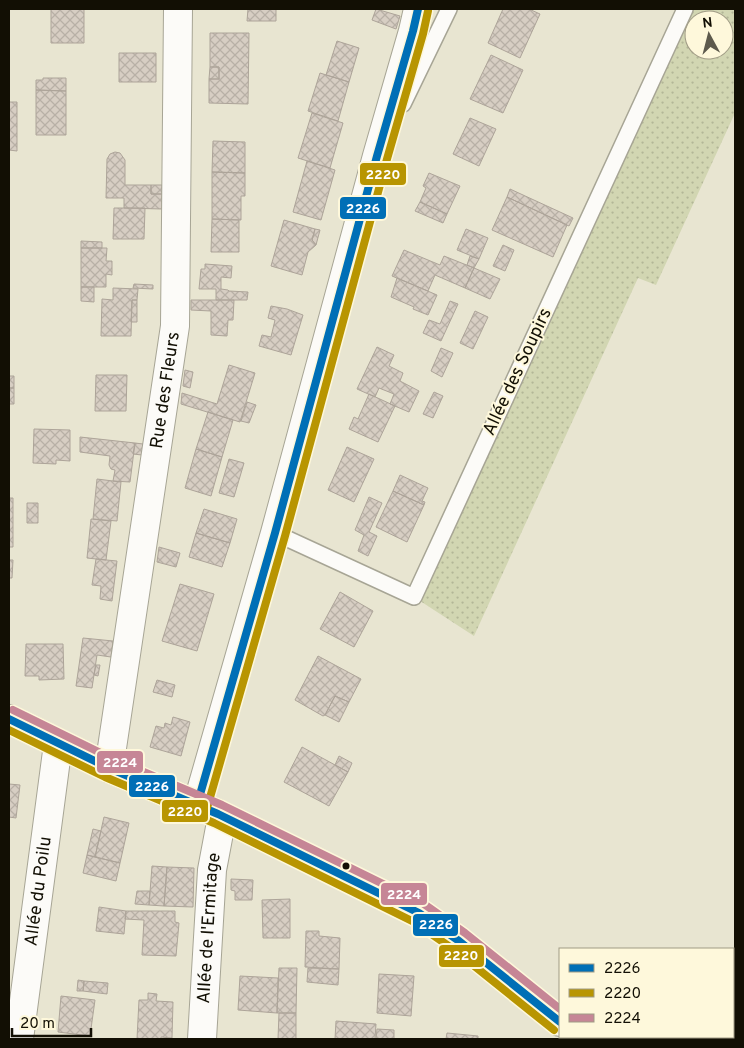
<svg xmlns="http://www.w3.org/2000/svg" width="744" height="1048" font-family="Overpass,sans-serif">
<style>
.grass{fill:url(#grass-dots);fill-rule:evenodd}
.building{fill:url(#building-cross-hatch);stroke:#ada499}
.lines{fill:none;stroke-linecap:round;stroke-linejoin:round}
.lane-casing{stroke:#a7a595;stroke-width:18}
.street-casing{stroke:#a7a595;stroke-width:30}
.secondary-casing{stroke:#a7a595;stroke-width:30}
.lane{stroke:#fcfbf8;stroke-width:15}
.street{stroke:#fcfbf8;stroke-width:28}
.secondary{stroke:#fcfbf8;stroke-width:28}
.bus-1-casing{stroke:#fef8db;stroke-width:11}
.bus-2-casing{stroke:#fef8db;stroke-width:11}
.bus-3-casing{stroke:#fef8db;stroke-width:11}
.bus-1{stroke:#006fb6;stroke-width:8}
.bus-2{stroke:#b89501;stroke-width:8}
.bus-3{stroke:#c68696;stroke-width:8}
.bus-dot{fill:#120f04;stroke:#fef8db;stroke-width:2}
.labels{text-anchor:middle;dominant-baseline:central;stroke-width:4;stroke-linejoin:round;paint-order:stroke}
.street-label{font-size:18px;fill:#120f04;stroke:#fef8db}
.line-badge{stroke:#fef8db;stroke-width:2}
.badge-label{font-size:14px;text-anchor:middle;font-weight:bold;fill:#fff}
</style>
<defs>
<pattern id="grass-dots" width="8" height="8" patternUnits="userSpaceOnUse" patternTransform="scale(1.25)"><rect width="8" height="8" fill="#d2d6b2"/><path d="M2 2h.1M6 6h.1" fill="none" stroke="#b3b697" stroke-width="1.8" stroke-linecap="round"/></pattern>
<pattern id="building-cross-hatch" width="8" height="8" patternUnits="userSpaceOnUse" patternTransform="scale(1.25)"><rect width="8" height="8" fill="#d7cec3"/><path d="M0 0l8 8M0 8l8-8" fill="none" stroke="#b8b0a6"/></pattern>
</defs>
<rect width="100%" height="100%" fill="#e8e5d1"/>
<path class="grass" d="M685 9H735V113L656 285 638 278 474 636 414 597ZM694 20H724V50H694Z"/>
<path class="building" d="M51 9H84V43H51Z
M248 9H276V21H247Z
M376 9 400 16 396 29 372 20Z
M503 9H529L540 14 520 58 488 43Z
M210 33H249L248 104 209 103V79H219V67H210Z
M337 41 359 48 349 82 326 75Z
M119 53H156V82H119Z
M491 55 523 70 503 113 470 99Z
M210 67H219V79H209Z
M320 73 349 82 338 121 308 111Z
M43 78H66V91L36 90V80H43Z
M36 90 66 91V135H36Z
M9 102H17V151L9 150Z
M312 113 343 123 330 168 298 158Z
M470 118 496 129 479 166 453 154Z
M213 141 245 142V173L212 172Z
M115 152 120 153 125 160V185H151V194H162V209L124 208V198H106L107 159 110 154Z
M307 161 335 170 321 220 293 212Z
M212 172 245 173V196H241V220L212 219Z
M429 173 460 186 447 214 420 202 426 188 423 186Z
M151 185H162V194H151Z
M510 189 573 218 569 226 507 197Z
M507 197 567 225 553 257 492 230Z
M420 202 447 214 443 223 415 211Z
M114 208H145L144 239H113Z
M212 219 239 220V252H211Z
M284 220 315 229 312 240 316 245 308 252 302 275 271 266Z
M315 229 320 230 316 245 312 240Z
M466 229 488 238 479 259 457 250Z
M81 241 102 242V248H81Z
M503 245 514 250 505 271 493 266Z
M81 248H107L106 261H112V275L106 274V287H81Z
M404 250 440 265 444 256 474 268 465 288 435 275 428 291 392 276Z
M470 256 479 259 474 268 467 265Z
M205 264 232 266 231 278 221 277V289L228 290 229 291 248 292 247 300H216V289H199L201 269H205Z
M474 268 500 279 490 299 465 288Z
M397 278 437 295 428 315 413 309 414 307 391 297Z
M134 284 153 285V289L133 288Z
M81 287H94V302L81 301Z
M113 288 138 289 137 300H132L131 336H101L102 299 113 300Z
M132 300H137V322H131Z
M191 300H234L233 320H228L227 336 211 335V311L191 310Z
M450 301 458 304 441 341 423 333 429 320 440 324Z
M271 306 287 309 303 315 291 355 259 346 262 335 271 337 275 320 268 318Z
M475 311 488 317 473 349 460 343Z
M377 347 394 355 389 366 403 373 400 381 419 391 409 412 390 404 394 394 379 388 375 397 357 389Z
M441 348 453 353 442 377 431 371Z
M229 365 255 373 240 422 181 404 182 393 217 404Z
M185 370 193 372 190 388 183 386Z
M96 375H127L126 411H95Z
M9 376H14V388H9Z
M9 388H14V404H9Z
M434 392 443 396 433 418 423 414Z
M369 394 395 406 378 442 349 429 354 417 358 419Z
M247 402 256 405 249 423 241 421Z
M208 412 233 420 222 457 196 449Z
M34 429 70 430V461L56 460V464L33 463Z
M80 437 135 443 130 482 113 481 115 470 111 469 109 465 110 456 80 452Z
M135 443 143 444 142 455 133 454Z
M347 447 374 459 354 502 328 490Z
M196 449 222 457 211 496 185 488Z
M229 459 244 463 234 497 219 493Z
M400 475 428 488 422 501 425 502 424 505 393 491Z
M97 479 121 482 117 521 93 519Z
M393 491 424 505 407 542 376 527Z
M369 497 382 503 369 532 377 536 368 556 358 551 364 535 355 530Z
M9 498H13V547H9Z
M27 503H38V523H27Z
M204 509 237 519 230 543 196 533Z
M91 519 111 521 106 560 87 558Z
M196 533 230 543 222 567 189 557Z
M159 547 180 553 176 567 157 562Z
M96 559 117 561 112 601 100 599 101 586 92 585Z
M9 560H13L12 578H9Z
M180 584 214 594 197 651 162 641Z
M340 592 373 611 354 647 320 629Z
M83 638 113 641 111 657 97 655 92 688 76 686Z
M26 644H63L64 679 39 680V676H25Z
M318 656 361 679 349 702 335 696 325 715 323 716 295 700Z
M96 665H100L98 676 94 675Z
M157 680 175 685 172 697 153 692Z
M335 696 349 702 339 722 325 715Z
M173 717 190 722 181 756 150 747 156 726 164 728 165 723 171 725Z
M302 747 348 772 329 806 284 782Z
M339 756 352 763 348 772 335 765Z
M9 784 20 785 16 818 9 817Z
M104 817 129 823 120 863 95 857Z
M93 829 101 831 95 857 87 855Z
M87 855 120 863 116 881 83 873Z
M152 866 167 867 164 906 149 905Z
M167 867 194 868 193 907 164 906Z
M231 879 253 880 252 900H235V891L231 890Z
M137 891H150L149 905 135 904Z
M290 899V938H263L262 900Z
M99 907 126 911 124 934 96 931Z
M126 911H175V922L179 923 176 956 142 955 144 920 125 919Z
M306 931H319V936L340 938 339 969 305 967Z
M279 968H297L296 1013H277Z
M308 968 339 969 338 985 307 982Z
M379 974 414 976 411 1016 377 1013Z
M240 976 278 978 277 1013 238 1010Z
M78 980 84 981 83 991H77Z
M84 981 108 983 107 994 83 991Z
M148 993 157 994 156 1001 173 1002 172 1038 161 1037V1039H137L139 1000H148Z
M61 996 95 1000 90 1036 58 1032Z
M279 1013H296V1039H278Z
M336 1021 376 1024 375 1039H335Z
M377 1029 394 1030V1039H376Z
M447 1033 478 1036V1039H446Z"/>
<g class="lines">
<g class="lane-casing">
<path id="lane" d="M403 104 449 9
M275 533 414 597 685 9"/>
</g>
<g class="street-casing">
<g id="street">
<path id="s1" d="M109 768 175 326 178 9"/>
<path d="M197 805 275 533 377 156 413 31 418 9"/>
<path id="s2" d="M19 1039 58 744"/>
<path id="s3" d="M202 1039 212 870 222 817"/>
</g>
</g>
<g class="secondary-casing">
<path id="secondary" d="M9 719 109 768 218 814 419 913 459 941 560 1022
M579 1037 582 1039"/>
</g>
<use href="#lane" class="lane"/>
<use href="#street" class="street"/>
<use href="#secondary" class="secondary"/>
<g class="bus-1-casing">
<path id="bus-1" d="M9 719 109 768 218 814 419 913 459 941 560 1022
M197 805 275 533 377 156 413 31 418 9"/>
</g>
<g class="bus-2-casing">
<path id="bus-2" d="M9 730 105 777 214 823 414 922 453 949 554 1030
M207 808 285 536 387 159 423 34 428 11"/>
</g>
<g class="bus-3-casing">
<path id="bus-3" d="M13 710 113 759 222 805 424 904 465 933 560 1009"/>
</g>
<use href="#bus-1" class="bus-1"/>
<use href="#bus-2" class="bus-2"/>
<use href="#bus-3" class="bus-3"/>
</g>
<circle class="bus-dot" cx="346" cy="866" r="4.5"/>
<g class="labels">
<g class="street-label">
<text transform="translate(518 372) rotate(-65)">Allée des Soupirs</text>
<text stroke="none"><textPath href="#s1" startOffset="382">Rue des Fleurs</textPath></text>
<text stroke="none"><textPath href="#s2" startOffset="149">Allée du Poilu</textPath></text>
<text stroke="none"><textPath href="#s3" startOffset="111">Allée de l'Ermitage</textPath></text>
</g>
</g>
<g class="line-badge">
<rect x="359" y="162" width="48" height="24" rx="5" fill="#b89501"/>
<rect x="339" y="196" width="48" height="24" rx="5" fill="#006fb6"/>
<rect x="96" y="750" width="48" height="24" rx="5" fill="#c68696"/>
<rect x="128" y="774" width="48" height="24" rx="5" fill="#006fb6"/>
<rect x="161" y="799" width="48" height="24" rx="5" fill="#b89501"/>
<rect x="380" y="882" width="48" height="24" rx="5" fill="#c68696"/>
<rect x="412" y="913" width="47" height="24" rx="5" fill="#006fb6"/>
<rect x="438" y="944" width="47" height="24" rx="5" fill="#b89501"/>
</g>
<g class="badge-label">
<text x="383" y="179">2220</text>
<text x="363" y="213">2226</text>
<text x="120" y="767">2224</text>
<text x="152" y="791">2226</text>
<text x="185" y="816">2220</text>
<text x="404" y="899">2224</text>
<text x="436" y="929">2226</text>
<text x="461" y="960">2220</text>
</g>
<rect width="744" height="1048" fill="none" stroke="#120f04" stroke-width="20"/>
<rect x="559" y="948" width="175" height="90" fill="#fef8db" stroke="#a09b85"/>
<rect x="569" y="964" width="25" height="8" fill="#006fb6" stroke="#a09b85"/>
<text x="604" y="973" font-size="15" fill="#120f04">2226</text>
<rect x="569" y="989" width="25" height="8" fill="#b89501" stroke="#a09b85"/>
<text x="604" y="998" font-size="15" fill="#120f04">2220</text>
<rect x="569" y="1014" width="25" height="8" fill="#c68696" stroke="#a09b85"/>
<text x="604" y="1023" font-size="15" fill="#120f04">2224</text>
<g transform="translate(709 35) rotate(353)"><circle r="24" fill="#fef8db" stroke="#a09b85"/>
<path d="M0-4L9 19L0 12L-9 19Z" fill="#5d5a4c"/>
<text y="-8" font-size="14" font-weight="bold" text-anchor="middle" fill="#120f04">N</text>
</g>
<path d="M12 1028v8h79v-8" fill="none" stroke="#120f04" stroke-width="2.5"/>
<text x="20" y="1028" font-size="15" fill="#120f04" stroke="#fef8db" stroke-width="4" paint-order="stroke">20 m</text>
</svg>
